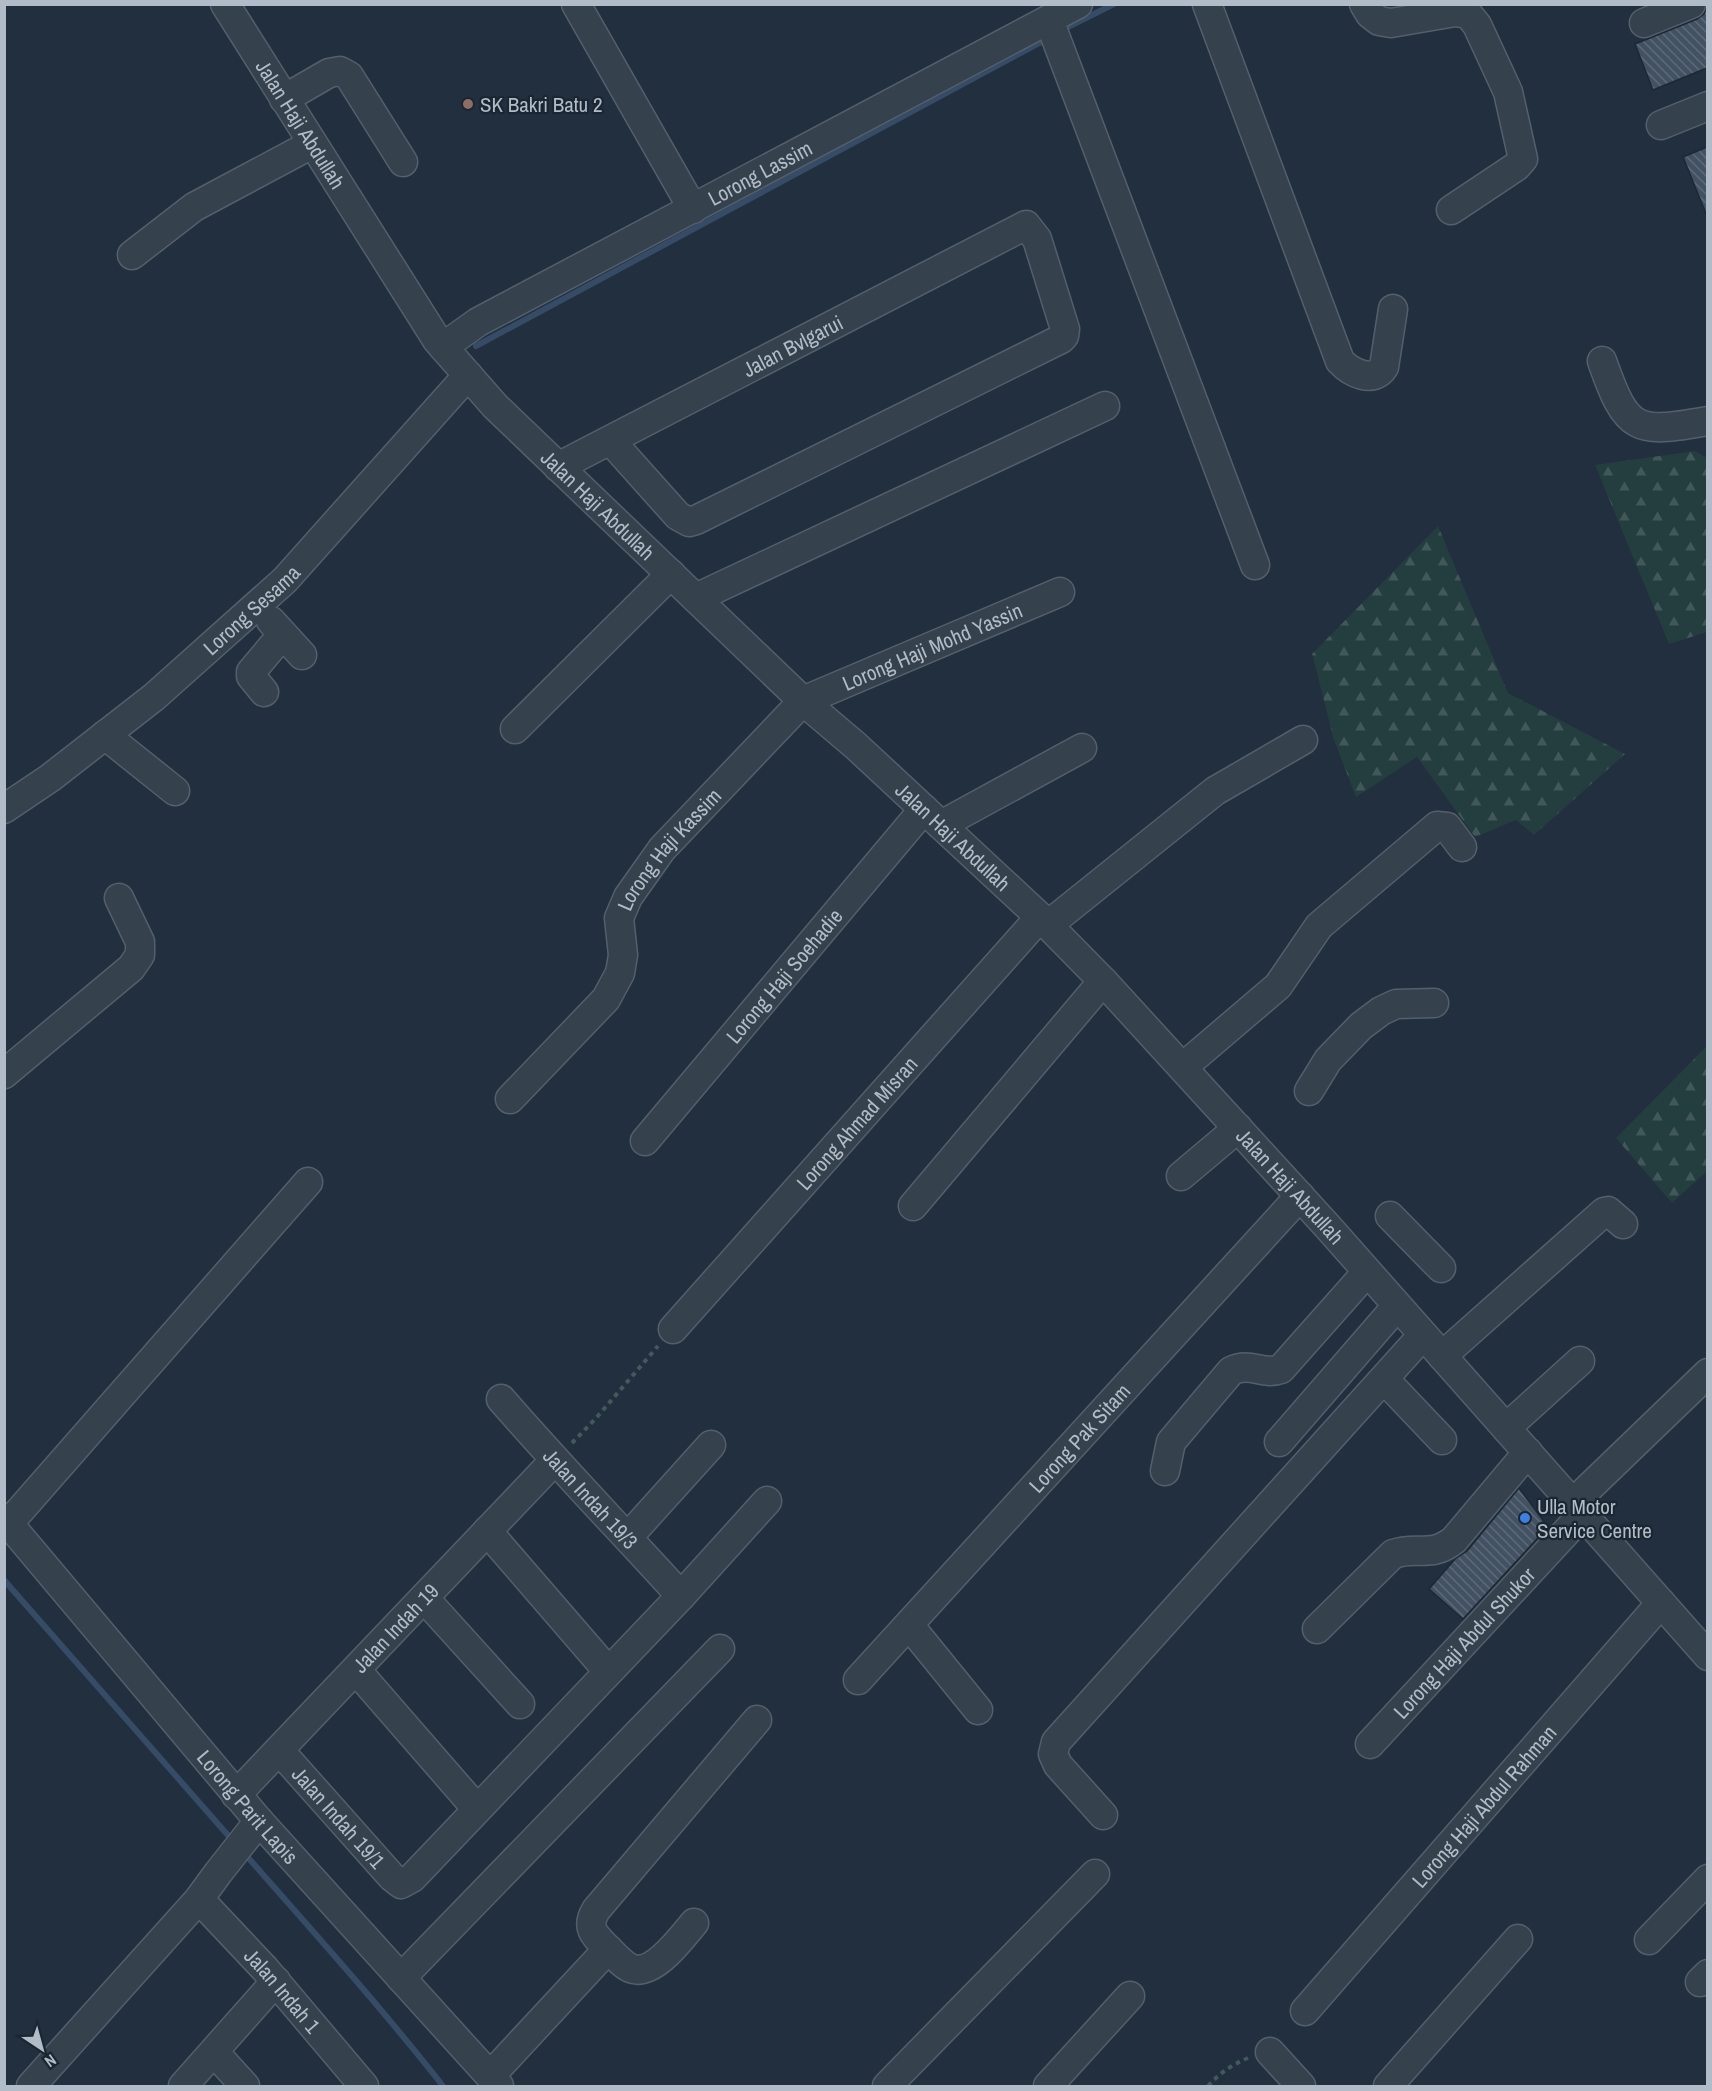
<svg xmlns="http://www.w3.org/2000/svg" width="1712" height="2091" font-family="'Archivo Narrow',sans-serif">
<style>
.forest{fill:url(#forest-firs)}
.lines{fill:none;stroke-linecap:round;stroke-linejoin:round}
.stream{stroke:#354b66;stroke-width:6}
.building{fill:url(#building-back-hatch);stroke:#1d2835;stroke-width:1.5}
.minor-casing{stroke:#545f6c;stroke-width:31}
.path{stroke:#425a5c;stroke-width:4;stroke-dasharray:4.5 4.5;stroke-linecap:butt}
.minor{stroke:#36414e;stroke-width:28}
.education-dot{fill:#8d6e63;stroke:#1b2633;stroke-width:2}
.shop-dot{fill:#3f7fe0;stroke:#1b2633;stroke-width:2}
.labels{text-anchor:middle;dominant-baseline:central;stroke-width:4.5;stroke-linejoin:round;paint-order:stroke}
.poi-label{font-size:21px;fill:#b2bcc9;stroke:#1b2633;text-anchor:start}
.street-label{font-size:21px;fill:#b2bcc9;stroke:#1b2633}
</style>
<defs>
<pattern id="forest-firs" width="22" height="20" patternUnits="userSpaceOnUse" patternTransform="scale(1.5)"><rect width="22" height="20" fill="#243d3f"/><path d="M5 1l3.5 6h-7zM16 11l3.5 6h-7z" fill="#415759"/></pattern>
<pattern id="building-back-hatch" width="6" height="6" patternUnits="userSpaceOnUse" patternTransform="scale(1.5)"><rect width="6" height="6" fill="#435263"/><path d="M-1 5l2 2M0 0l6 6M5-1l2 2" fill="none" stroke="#5c6978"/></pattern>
</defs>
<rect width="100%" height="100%" fill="#222f3e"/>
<path class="forest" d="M1695 451 1707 458V632L1669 644 1595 465Z
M1438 526 1508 693 1625 754 1534 835 1516 820 1475 837 1417 757 1356 797 1334 740 1312 654Z
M1707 1046V1171L1672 1203 1616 1138Z"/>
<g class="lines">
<path class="stream" d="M1066 28 1114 4
M476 346 1041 42
M4 1580 233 1841
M244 1853C312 1930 380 2006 443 2086"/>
</g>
<path class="building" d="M1707 4V68L1653 90 1635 44 1697 19 1704 14Z
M1707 147V216L1683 157Z
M1519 1488 1548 1527 1463 1619 1429 1589 1455 1559 1467 1551Z"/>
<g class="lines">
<g class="minor-casing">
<g id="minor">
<path id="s1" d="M225 4 437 340 495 406 803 701 856 746 1040 917 1103 981 1328 1227 1708 1656"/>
<path d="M576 4 693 209"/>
<path d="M1207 4 1340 361C1351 373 1374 384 1384 367L1393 309"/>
<path d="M1364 4 1370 14 1379 21 1391 23 1455 12 1468 14 1477 25 1508 92 1523 159 1517 166 1451 210"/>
<path d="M1049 20 1255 565"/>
<path d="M1644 23 1691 4"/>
<path d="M284 99 329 73 340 71 349 76 403 162"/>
<path d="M1661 125 1708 106"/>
<path d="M132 255 194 207 312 144"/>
<path id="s2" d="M443 347 478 322 1078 4"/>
<path d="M1602 361C1627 432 1635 434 1708 421"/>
<path id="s3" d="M558 467 610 440 1026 225 1037 239 1065 329 1064 336 1061 339 696 520 689 522 678 516 610 440"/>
<path d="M696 598 1105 406"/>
<path d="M271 621 302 655"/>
<path d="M264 692 251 676V672L282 635"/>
<path d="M515 729 671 574"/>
<path d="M105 735 175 791"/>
<path id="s4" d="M4 809 50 778 154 697 285 580 468 375"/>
<path d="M941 825 1082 748"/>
<path d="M1048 925 1215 791 1303 740"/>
<path d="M1183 1067 1278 986 1319 926 1437 826 1447 827 1462 847"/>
<path d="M4 1074 131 968 140 955V942L119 898"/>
<path d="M1309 1091 1328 1060 1361 1026 1381 1011 1396 1004 1434 1003"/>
<path id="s5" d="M510 1099 606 999 620 973 623 955 619 918 628 897 662 849 803 701 1060 592"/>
<path id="s6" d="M645 1141 924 809"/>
<path d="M1181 1176 1238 1128"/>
<path d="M913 1206 1103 981"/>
<path d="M1390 1216 1441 1268"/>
<path id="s7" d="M673 1329 1040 917"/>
<path d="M1442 1356 1604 1212 1608 1211 1623 1224"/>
<path d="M1384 1379 1442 1440"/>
<path id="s8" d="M501 1399C559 1466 621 1530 681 1596"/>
<path d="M1506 1428 1580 1361"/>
<path d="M1279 1442 1397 1306"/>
<path d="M1165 1471 1171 1442 1231 1371C1251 1361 1262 1376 1281 1369L1367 1272"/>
<path d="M1573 1503 1708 1373"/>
<path id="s9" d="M4 1518 259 1821 499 2086"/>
<path d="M9 1523 308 1182"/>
<path d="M487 1531 608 1671"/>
<path d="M628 1537 711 1445"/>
<path d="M424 1598 520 1704"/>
<path d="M909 1625 978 1710"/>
<path d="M1317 1629 1393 1554C1418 1545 1430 1559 1454 1540L1528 1452"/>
<path d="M356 1670 477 1809"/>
<path id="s10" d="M858 1680 1300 1196"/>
<path id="s11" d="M1370 1744 1582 1515"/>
<path id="s12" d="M279 1750 392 1877 401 1884 412 1878 681 1596 767 1501"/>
<path id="s13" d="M236 1795 554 1461"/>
<path d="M1103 1815 1058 1765 1053 1754 1056 1742 1423 1335"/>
<path id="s14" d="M199 1899 265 1969 364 2086"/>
<path d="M1649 1940 1708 1879"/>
<path d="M608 1949C595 1936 585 1928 596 1910L757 1720"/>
<path d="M401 1978 720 1649"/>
<path d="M1700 1982 1708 1974"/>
<path id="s15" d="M1305 2011 1661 1603"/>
<path d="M214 2052 245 2086"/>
<path d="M1270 2052 1301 2086"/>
<path d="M490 2076 608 1949C614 1955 622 1964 630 1968 653 1978 682 1937 694 1923"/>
<path d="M31 2086 199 1899 218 1873 259 1821"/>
<path d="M183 2086 276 1981"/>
<path d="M887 2086 1095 1874"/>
<path d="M1048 2086 1130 1996"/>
<path d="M1388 2086 1518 1939"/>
</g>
</g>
<path class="path" d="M572 1443 597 1417 658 1346
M1208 2086C1220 2073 1231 2065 1248 2058"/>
<use href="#minor" class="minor"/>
</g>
<circle class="education-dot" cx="468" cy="104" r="6"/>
<circle class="shop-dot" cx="1525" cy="1518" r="6"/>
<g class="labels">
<g class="poi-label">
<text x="480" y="104">SK Bakri Batu 2</text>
<text x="1537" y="1506">Ulla Motor<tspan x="1537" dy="24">Service Centre</tspan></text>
</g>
<g class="street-label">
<text stroke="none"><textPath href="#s1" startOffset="142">Jalan Haji Abdullah</textPath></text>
<text stroke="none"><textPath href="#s2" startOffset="362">Lorong Lassim</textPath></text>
<text stroke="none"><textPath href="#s3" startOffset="264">Jalan Bvlgarui</textPath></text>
<text stroke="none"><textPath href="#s1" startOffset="628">Jalan Haji Abdullah</textPath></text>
<text stroke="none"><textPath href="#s4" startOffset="318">Lorong Sesama</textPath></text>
<text stroke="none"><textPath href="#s5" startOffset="650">Lorong Haji Mohd Yassin</textPath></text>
<text stroke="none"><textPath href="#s1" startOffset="1114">Jalan Haji Abdullah</textPath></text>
<text stroke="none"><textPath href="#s5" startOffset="309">Lorong Haji Kassim</textPath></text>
<text stroke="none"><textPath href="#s6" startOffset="216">Lorong Haji Soehadie</textPath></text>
<text stroke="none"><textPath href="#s7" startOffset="276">Lorong Ahmad Misran</textPath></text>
<text stroke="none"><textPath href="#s1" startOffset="1600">Jalan Haji Abdullah</textPath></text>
<text stroke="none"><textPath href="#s10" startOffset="328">Lorong Pak Sitam</textPath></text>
<text stroke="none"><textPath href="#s8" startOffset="134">Jalan Indah 19/3</textPath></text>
<text stroke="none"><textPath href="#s13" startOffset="231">Jalan Indah 19</textPath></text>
<text stroke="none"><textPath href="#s11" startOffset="138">Lorong Haji Abdul Shukor</textPath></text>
<text stroke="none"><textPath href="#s9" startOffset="378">Lorong Parit Lapis</textPath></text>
<text stroke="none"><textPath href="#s15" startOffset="272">Lorong Haji Abdul Rahman</textPath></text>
<text stroke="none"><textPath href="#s12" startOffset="90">Jalan Indah 19/1</textPath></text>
<text stroke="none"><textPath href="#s14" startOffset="124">Jalan Indah 1</textPath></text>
</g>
</g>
<rect width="1712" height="2091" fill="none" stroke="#b2bcc9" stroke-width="12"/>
<g transform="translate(42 2049) rotate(144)" stroke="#1b2633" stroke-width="4.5" paint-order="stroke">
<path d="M0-4.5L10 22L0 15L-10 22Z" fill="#b2bcc9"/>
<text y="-9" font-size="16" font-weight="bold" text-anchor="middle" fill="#b2bcc9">N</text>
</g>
</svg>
